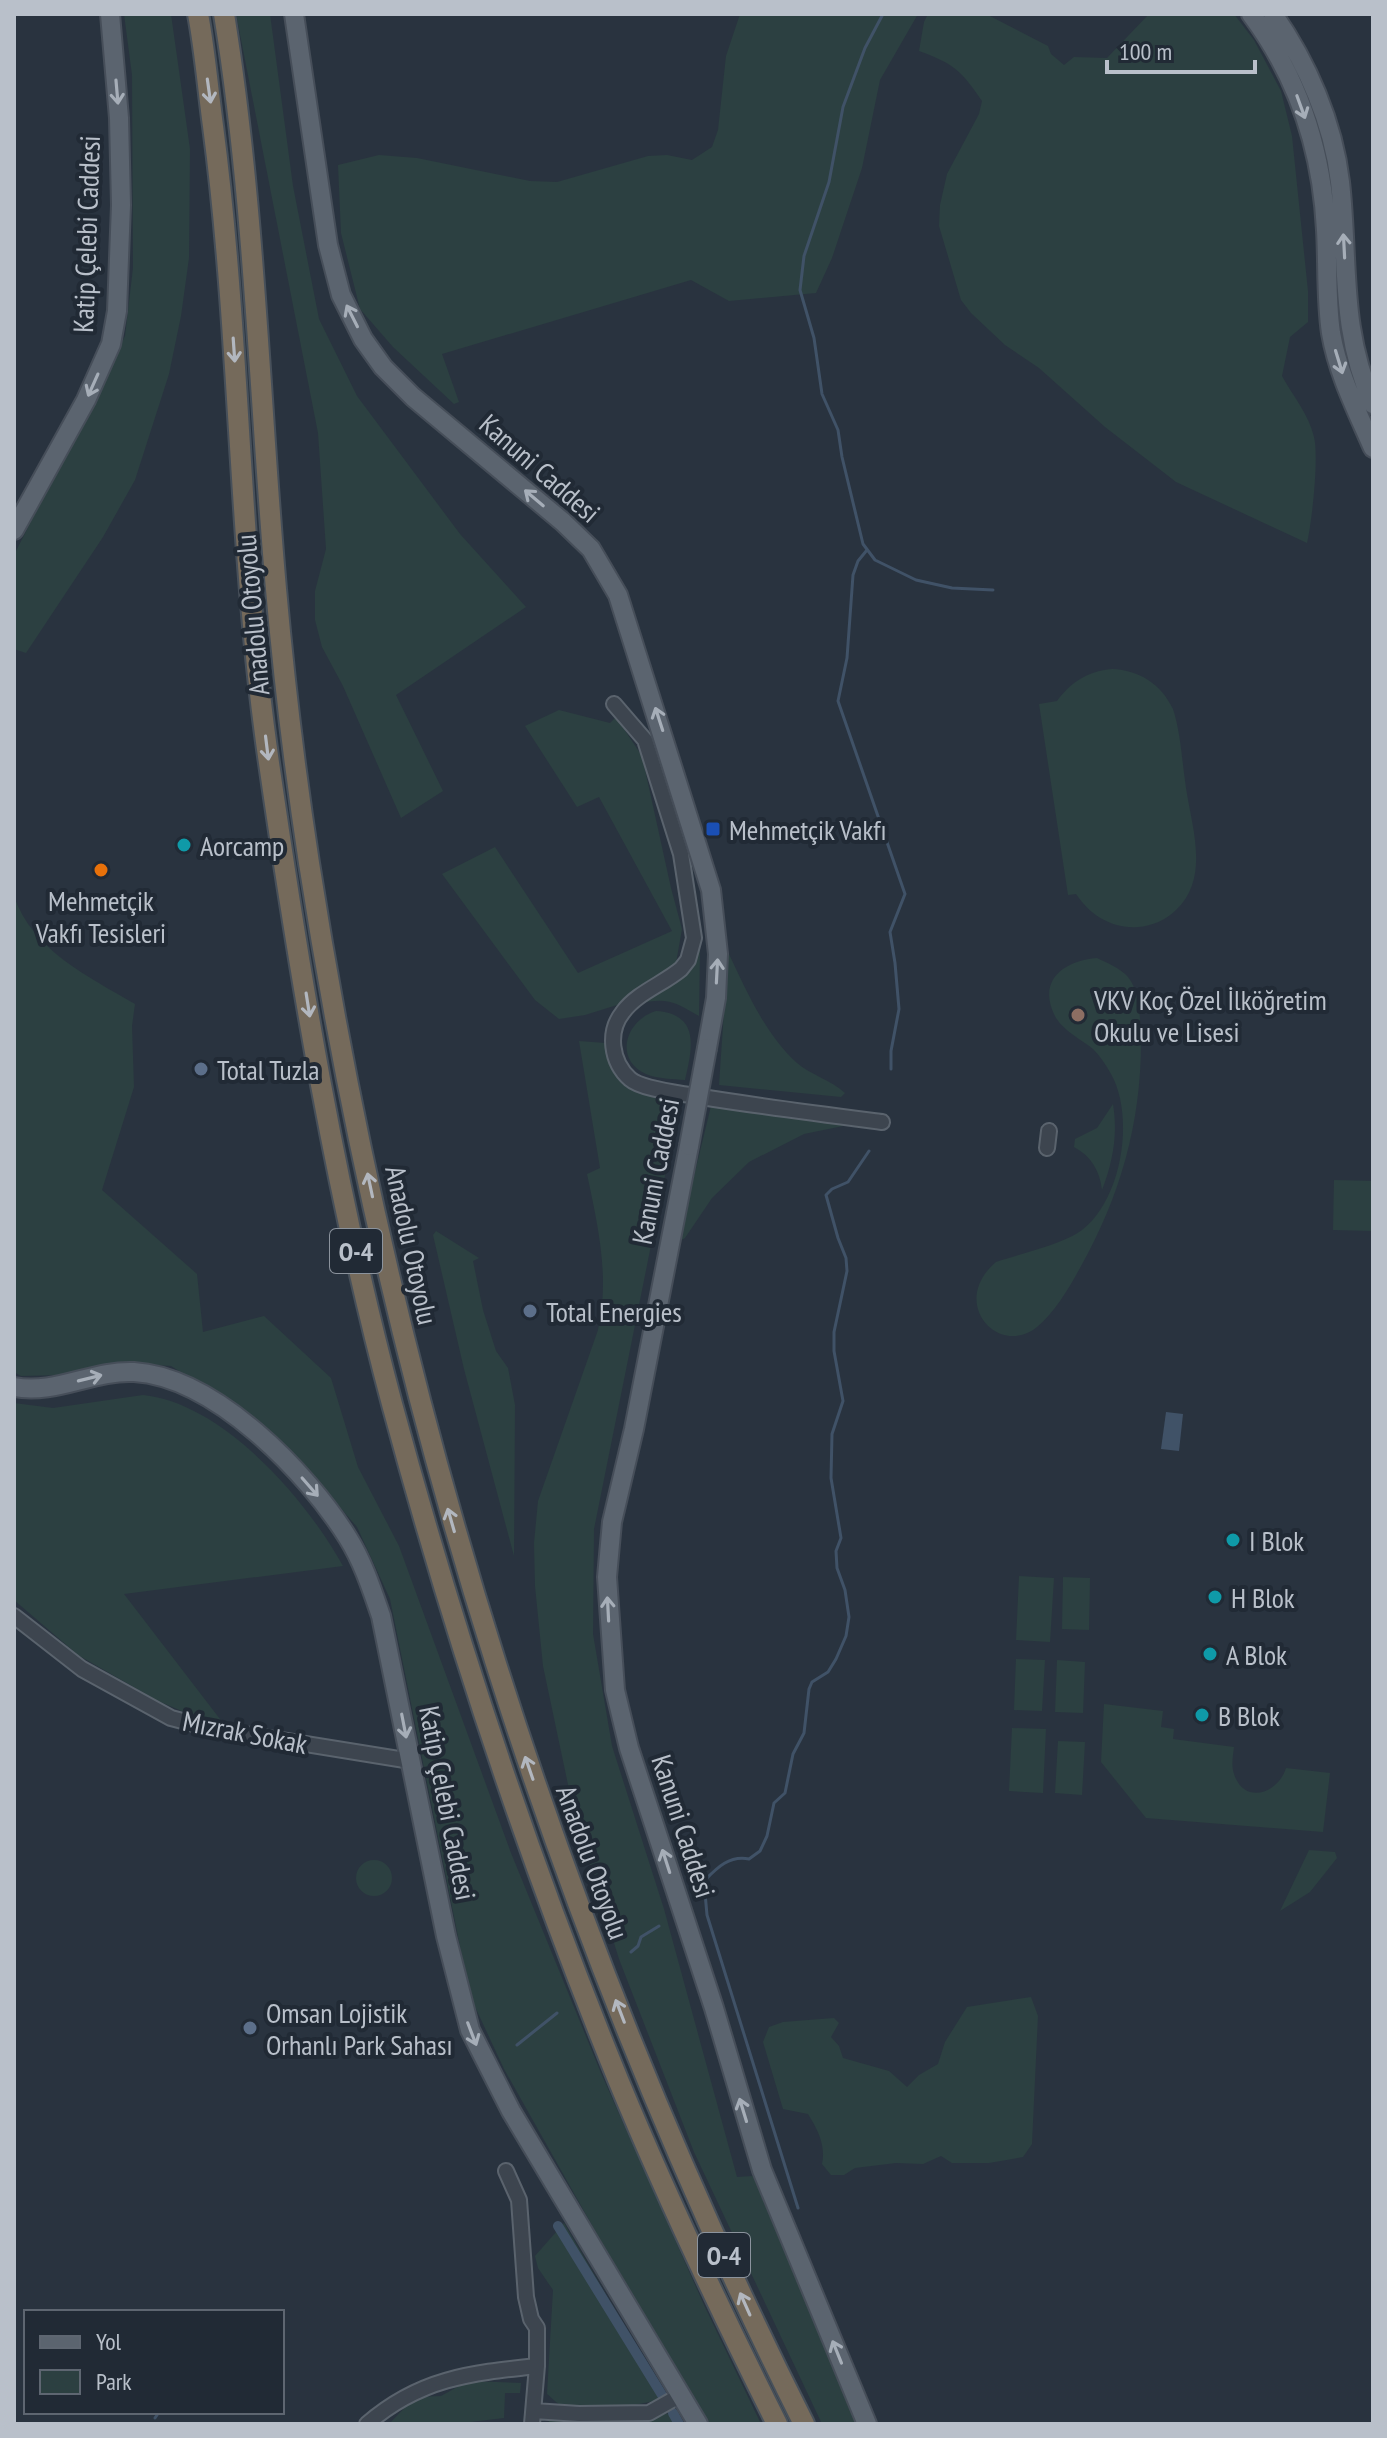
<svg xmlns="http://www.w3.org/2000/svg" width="1387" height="2438" font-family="'PT Sans Narrow',sans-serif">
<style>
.green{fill:#2c4041}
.water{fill:#405267}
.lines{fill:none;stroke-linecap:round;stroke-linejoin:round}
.stream{stroke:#405267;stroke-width:3}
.canal{stroke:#405267;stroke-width:10}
.minor-casing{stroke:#5a636d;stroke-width:18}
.major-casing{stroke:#464e59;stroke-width:22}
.highway-casing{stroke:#47505a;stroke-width:24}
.minor{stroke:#3d454f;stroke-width:14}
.major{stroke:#5b646f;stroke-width:18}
.highway{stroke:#756a5b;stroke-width:20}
.major-bridge-casing{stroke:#464e59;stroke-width:22;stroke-linecap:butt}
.major-bridge{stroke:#5b646f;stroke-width:18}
.oneway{stroke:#b2b7bf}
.oneway2{stroke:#a6aeb8}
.transit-dot{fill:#1a4fb4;stroke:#212a35;stroke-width:3}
.culture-dot{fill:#0f9aa8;stroke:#212a35;stroke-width:3}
.food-dot{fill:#e8710a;stroke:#212a35;stroke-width:3}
.education-dot{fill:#8d6e63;stroke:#212a35;stroke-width:3}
.service-dot{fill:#5c6f8a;stroke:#212a35;stroke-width:3}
.labels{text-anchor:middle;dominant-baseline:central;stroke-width:8;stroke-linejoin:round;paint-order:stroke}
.shield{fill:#212a35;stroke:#8b939d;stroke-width:2}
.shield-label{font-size:26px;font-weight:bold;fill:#b9c0ca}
.street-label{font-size:28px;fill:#b9c0ca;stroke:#212a35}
.poi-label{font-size:28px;fill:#b9c0ca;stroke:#212a35;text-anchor:start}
</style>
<rect width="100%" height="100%" fill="#29333f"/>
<path class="green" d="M124 14H171L190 149 189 258 181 316 169 374 135 480 103 537 26 653 14 649V555L125 336 133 268 132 75Z
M236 14H270L293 186 319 319 357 396 460 534 526 607 396 695 443 791 401 818 343 686 322 647 315 620V591L326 549 318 433Z
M740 14H918L880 80 862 168 832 258 816 293 729 301 691 280 442 354 459 402 454 404 393 347 360 309 341 233 338 165 379 155 417 158 530 181 557 182 648 156 667 155 692 160 712 147 718 130 726 56Z
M928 14H986L1048 46 1051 54 1064 65 1074 57 1107 58 1149 14H1234L1254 40 1281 91 1292 136 1308 291V322L1290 337 1282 376C1293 396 1309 415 1314 437 1319 457 1312 522 1307 543L1176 482 1105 427 1039 368 1005 345 971 313 961 300 939 226 940 205 947 174 979 114 982 101C961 70 954 64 919 51L924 22Z
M1112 669C1139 670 1161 684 1173 709 1181 734 1182 762 1186 788 1192 828 1210 878 1176 910 1166 920 1152 926 1138 927 1112 929 1090 915 1076 894L1068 895 1039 704 1057 701C1071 682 1088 671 1112 669Z
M559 710 610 723 616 717 642 756 671 888 682 929 676 963 664 975 617 1005 585 1015 559 1019 535 1000 442 874 495 847 578 973 672 931 599 797 577 807 525 726Z
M14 896C32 950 89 977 135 1004L132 1026 134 1087 102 1190 197 1274 203 1332 264 1316 331 1378 358 1467 399 1546 511 1853 601 2073 704 2305 761 2424H710L598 2236 504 2069 470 1996 390 1599 357 1527 305 1467 240 1409 171 1366 125 1363 65 1375 21 1376 14 1372Z
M700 946 699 1016C677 1003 667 997 642 1003L694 963Z
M728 952C746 990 765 1034 797 1063 811 1075 831 1080 845 1093L841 1097 719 1085Z
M1097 958C1107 963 1120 968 1128 977 1141 993 1140 1023 1141 1042 1141 1124 1120 1197 1080 1268 1069 1288 1055 1312 1037 1327 999 1358 948 1303 996 1262 1020 1254 1055 1246 1076 1234 1121 1207 1136 1118 1111 1074 1106 1065 1100 1056 1093 1049 1082 1040 1064 1031 1056 1018 1036 981 1063 961 1097 958Z
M656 1011C701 1014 692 1049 685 1080 673 1079 658 1079 646 1074 613 1059 626 1020 656 1011Z
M579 1041 605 1043 612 1062 628 1086 680 1101 594 1529 593 1634 612 1746 664 1909 737 2177 753 2176 857 2424H822L694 2152 619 1959 574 1813 543 1666 535 1586 534 1543 538 1501 598 1330C610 1277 598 1226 587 1174L600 1168Z
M1113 1104C1118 1134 1113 1162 1102 1190 1100 1171 1091 1156 1074 1147L1075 1139 1097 1128Z
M711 1106 845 1122 848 1125 804 1134 749 1162 712 1198 685 1238 678 1242Z
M1334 1180 1373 1181V1231L1333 1230Z
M436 1231 479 1258 473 1261 483 1310 496 1351 508 1368 515 1405 514 1556 464 1369 433 1235Z
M143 1395C223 1403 306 1499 343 1566L124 1594 223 1723 189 1714 158 1701 78 1655 14 1600V1403L53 1408Z
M1019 1576 1054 1578 1050 1642 1016 1640Z
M1063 1577 1090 1578 1089 1630 1062 1629Z
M1016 1659 1045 1660 1042 1711 1014 1710Z
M1057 1660 1085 1662 1083 1713 1055 1712Z
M1104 1704 1163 1711 1161 1727 1174 1729 1173 1739 1234 1747C1233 1756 1231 1765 1234 1774 1244 1805 1278 1794 1286 1768L1330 1773 1323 1832 1146 1818 1101 1762Z
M1012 1728 1046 1729 1043 1793 1009 1791Z
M1058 1741 1085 1742 1082 1795 1055 1793Z
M1309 1850 1335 1852 1337 1858 1310 1892 1280 1911Z
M356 1878a18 18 0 1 1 36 0a18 18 0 1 1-36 0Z
M1031 1997 1038 2016 1032 2144 1023 2157 989 2163H952L941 2156 923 2164 896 2163 855 2168 844 2175H831L822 2164C826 2146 818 2130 808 2114L783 2109 763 2042 769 2027 783 2022 834 2018 839 2023 831 2037 839 2046 843 2058 889 2071 907 2087 919 2075 938 2064 945 2042 967 2007Z
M564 2223 666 2397C646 2405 581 2416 563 2406 557 2404 552 2398 547 2394L553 2290 538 2268 535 2256Z
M468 2381 521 2383 520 2393H505L504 2418 454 2424H389L415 2397 441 2396Z
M676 2412 683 2424H547L550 2420 645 2418Z"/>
<path class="water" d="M1166 1412 1183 1414 1179 1451 1161 1449Z"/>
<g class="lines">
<path class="stream" d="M883 14 865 48 843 107 829 182 804 256 800 290 814 338 822 394 838 430 842 457 863 544 875 560 916 580 952 588 993 590
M867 550 858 561 853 575 847 658 838 701 905 894 890 932 895 963 899 1009 891 1051V1069
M704 1882 707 1915 798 2208
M702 1883C716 1869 728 1855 749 1859L760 1851 767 1836 774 1803 785 1793 793 1754 804 1733 809 1689 812 1682 828 1672 836 1659 846 1636 849 1617 845 1590 837 1568 836 1551 841 1538 831 1478 832 1434 843 1401 834 1351V1332L847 1271 846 1258 838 1238 826 1195 832 1189 848 1182 869 1151
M631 1952 638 1946 641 1937 659 1926
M517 2045 557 2013
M155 2418 159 2412"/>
<path class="canal" d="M558 2226 662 2395
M673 2413 679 2424"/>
<g class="minor-casing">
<path id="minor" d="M614 704 645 740 681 854 694 938 688 960 681 969C663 984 637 993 623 1012 607 1032 611 1062 630 1079 641 1089 679 1093 695 1096 757 1106 820 1114 882 1122
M1047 1148 1049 1131
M14 1616 82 1669 171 1718 213 1729 411 1761
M506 2171 519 2200 526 2297 531 2319 537 2328V2366L532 2424
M534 2411 579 2414 649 2413 681 2395
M367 2424C420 2378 471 2373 537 2366"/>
</g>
<g class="major-casing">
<path id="major" d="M294 14 328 245 341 295 363 339 383 367 413 397 563 522 591 549 618 595 711 890 718 954 716 998 707 1048
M1251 14C1298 77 1322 151 1326 230 1328 264 1326 299 1331 333 1338 374 1357 411 1373 448
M1273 14C1307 63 1333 122 1340 182 1349 262 1339 327 1373 404
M14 530 86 400 111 344 117 311 121 205 119 118 110 14
M689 1146 634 1429 612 1522 607 1577 615 1690 629 1748 714 2008 762 2170 867 2424
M14 1387C55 1395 93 1370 134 1372 215 1377 307 1472 348 1538 363 1562 372 1590 381 1616L446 1936 470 2030 511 2111 698 2424"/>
</g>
<g class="highway-casing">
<path id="highway" d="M198 14C205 51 208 89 213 126 241 337 238 552 269 763 300 978 336 1194 392 1404 454 1634 529 1862 619 2082 667 2198 721 2312 777 2424
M224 14C255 204 259 397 276 589 284 680 295 772 309 863 393 1406 558 1933 804 2424"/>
</g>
<use href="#minor" class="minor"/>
<use href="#major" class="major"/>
<use href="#highway" class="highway"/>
<g class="major-bridge-casing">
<path id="major-bridge" d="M689 1146 707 1048"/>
</g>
<use href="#major-bridge" class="major-bridge"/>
</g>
<defs><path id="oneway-shaft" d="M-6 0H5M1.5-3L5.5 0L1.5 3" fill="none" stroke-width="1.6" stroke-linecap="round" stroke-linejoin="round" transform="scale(2)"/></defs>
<g class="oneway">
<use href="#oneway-shaft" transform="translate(209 91) rotate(82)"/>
<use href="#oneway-shaft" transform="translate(234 350) rotate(86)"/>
<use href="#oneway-shaft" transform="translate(267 748) rotate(83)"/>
<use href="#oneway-shaft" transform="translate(308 1005) rotate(81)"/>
<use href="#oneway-shaft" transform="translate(370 1185) rotate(-102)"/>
<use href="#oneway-shaft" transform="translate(451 1520) rotate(-106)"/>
<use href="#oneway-shaft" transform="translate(529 1768) rotate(-109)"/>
<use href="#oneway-shaft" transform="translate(620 2011) rotate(-111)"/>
<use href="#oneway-shaft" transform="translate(745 2304) rotate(-114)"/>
</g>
<g class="oneway2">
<use href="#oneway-shaft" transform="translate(117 92) rotate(85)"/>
<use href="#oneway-shaft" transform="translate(1301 107) rotate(70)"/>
<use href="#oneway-shaft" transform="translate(1344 246) rotate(-93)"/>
<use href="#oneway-shaft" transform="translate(352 316) rotate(-117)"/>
<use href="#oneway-shaft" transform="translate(1339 362) rotate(73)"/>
<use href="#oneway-shaft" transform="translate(93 385) rotate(114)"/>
<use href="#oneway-shaft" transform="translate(534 498) rotate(-140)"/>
<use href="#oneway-shaft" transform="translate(659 719) rotate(-108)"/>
<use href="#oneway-shaft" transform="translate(717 971) rotate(-87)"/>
<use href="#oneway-shaft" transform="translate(90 1378) rotate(-14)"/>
<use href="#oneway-shaft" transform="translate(310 1487) rotate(49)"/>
<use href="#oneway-shaft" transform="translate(608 1609) rotate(-93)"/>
<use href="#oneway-shaft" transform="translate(404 1726) rotate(79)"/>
<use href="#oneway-shaft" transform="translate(666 1861) rotate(-108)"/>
<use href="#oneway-shaft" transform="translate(472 2034) rotate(69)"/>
<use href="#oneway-shaft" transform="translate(743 2110) rotate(-107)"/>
<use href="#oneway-shaft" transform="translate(837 2352) rotate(-112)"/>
</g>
<rect class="transit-dot" x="705" y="821" width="16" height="16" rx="4"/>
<g class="culture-dot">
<circle cx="184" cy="845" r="8"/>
<circle cx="1233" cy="1540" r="8"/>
<circle cx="1215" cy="1597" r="8"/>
<circle cx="1210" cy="1654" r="8"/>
<circle cx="1202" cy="1715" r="8"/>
</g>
<circle class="food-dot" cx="101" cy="870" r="8"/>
<circle class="education-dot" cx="1078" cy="1015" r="8"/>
<g class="service-dot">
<circle cx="201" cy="1069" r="8"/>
<circle cx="530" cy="1311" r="8"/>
<circle cx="250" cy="2028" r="8"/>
</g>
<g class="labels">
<g class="shield">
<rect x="330" y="1229" width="52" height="44" rx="6"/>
<rect x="698" y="2233" width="52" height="44" rx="6"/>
</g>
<g class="shield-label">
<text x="356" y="1251">O-4</text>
<text x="724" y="2255">O-4</text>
</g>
<g class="street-label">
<text transform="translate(86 234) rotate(-88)">Katip Çelebi Caddesi</text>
<text transform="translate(540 468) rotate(41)">Kanuni Caddesi</text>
<text transform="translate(252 615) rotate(-95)">Anadolu Otoyolu</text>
<text transform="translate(655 1171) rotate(-79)">Kanuni Caddesi</text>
<text transform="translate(412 1245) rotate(78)">Anadolu Otoyolu</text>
<text transform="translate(245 1732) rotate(11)">Mızrak Sokak</text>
<text transform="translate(448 1803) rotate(79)">Katip Çelebi Caddesi</text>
<text transform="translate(684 1826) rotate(72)">Kanuni Caddesi</text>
<text transform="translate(593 1862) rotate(70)">Anadolu Otoyolu</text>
</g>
<g class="poi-label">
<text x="729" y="829">Mehmetçik Vakfı</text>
<text x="200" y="845">Aorcamp</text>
<text x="101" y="900" text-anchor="middle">Mehmetçik<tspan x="101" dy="32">Vakfı Tesisleri</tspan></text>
<text x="1094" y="999">VKV Koç Özel İlköğretim<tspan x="1094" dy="32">Okulu ve Lisesi</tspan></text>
<text x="217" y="1069">Total Tuzla</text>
<text x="546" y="1311">Total Energies</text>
<text x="1249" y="1540">I Blok</text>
<text x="1231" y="1597">H Blok</text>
<text x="1226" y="1654">A Blok</text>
<text x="1218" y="1715">B Blok</text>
<text x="266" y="2012">Omsan Lojistik<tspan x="266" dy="32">Orhanlı Park Sahası</tspan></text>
</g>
</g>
<rect width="1387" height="2438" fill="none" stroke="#b9c0ca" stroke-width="32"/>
<rect x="24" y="2310" width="260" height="104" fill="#212a35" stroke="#5e6671" stroke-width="2"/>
<rect x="40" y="2336" width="40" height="12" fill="#5b646f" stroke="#5e6671" stroke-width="2"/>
<text x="96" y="2350" font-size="24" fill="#b9c0ca">Yol</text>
<rect x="40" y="2370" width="40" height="24" fill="#2c4041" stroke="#5e6671" stroke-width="2"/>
<text x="96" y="2390" font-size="24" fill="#b9c0ca">Park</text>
<path d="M1107 60v12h148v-12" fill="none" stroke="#b9c0ca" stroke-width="4"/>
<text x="1119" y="60" font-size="24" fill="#b9c0ca" stroke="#212a35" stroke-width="6" paint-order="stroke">100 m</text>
</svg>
